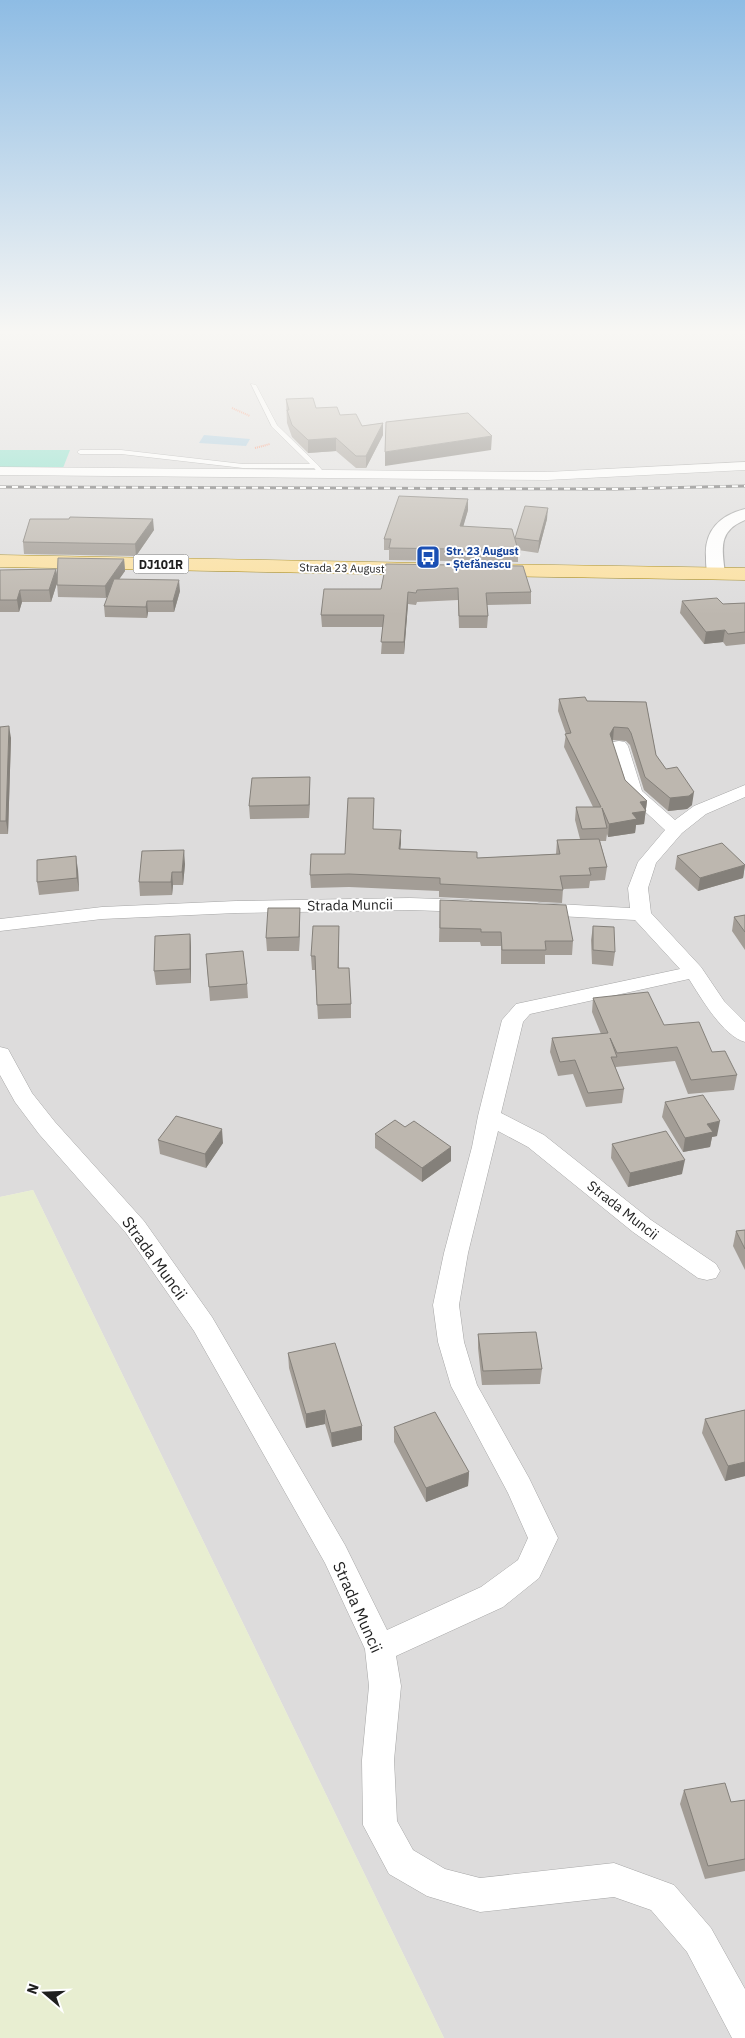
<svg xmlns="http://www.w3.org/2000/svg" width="745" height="2038" font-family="'IBM Plex Sans',sans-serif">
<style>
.residential{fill:#dddcdc}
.farmland{fill:#e8eed1}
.pitch{fill:#85dec8}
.water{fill:#a7c9dd}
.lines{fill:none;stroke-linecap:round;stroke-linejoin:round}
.service-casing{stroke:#a6a6a6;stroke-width:1}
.minor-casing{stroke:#a6a6a6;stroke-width:1}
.tertiary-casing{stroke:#a6a6a6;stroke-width:2}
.primary-casing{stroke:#997b02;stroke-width:1}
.path{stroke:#f88f6e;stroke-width:2;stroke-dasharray:1 1;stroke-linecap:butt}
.service{fill:#fff;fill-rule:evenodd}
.minor{fill:#fff;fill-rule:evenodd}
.tertiary{fill:#fff;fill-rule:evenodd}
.primary{fill:#fbe0a0;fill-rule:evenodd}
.rail-casing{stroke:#6d6d6d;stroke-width:3}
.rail{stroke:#fff;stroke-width:2;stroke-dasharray:6;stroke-linecap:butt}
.wall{fill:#a39d96}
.shaded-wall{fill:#84807a}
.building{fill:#bdb7af;stroke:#84807a}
.labels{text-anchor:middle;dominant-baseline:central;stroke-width:4;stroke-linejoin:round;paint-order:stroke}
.far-transit-label{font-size:11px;font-weight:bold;fill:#164399;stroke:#fff;text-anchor:start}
.far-street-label{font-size:11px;fill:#1f1f1f;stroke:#fff}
.shield{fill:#fff;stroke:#626262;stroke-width:1}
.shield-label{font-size:12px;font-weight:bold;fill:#1f1f1f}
.street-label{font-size:14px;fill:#1f1f1f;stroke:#fff}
.near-street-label{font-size:16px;fill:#1f1f1f;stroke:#fff}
</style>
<rect width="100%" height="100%" fill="#f0eee6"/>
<path class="residential" d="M0 330H745V2038H444L33 1190 0 1197Z"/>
<path class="farmland" d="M33 1190 444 2038H0V1197Z"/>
<path class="pitch" d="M0 450H70L63 468 0 467Z"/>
<path class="water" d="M204 435 250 439 246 446 199 443Z"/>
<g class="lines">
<g class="service-casing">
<path id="service" d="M251 384 256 385 277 425 318 465 326 475 325 476H321L314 468H243L121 454H80L77 452 80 450H121L243 464H310L272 427Z"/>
</g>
<g class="minor-casing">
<path id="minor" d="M745 462V470L547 480 0 475V467L547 472Z
M619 741 625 742 628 746 642 791 675 820 694 806 745 785V797L706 814 682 833 656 863 648 888 651 913 701 967 724 1001 745 1022V1042C723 1036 701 998 689 979L530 1014 523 1022 501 1113 544 1135 651 1220 716 1264 720 1271 716 1278 707 1280 698 1278 633 1232 528 1147 498 1131 468 1253 459 1305 464 1342 477 1385 529 1478 558 1538 539 1578 503 1607 396 1656 401 1686 394 1760 397 1821 413 1850 445 1869 480 1878 614 1863 674 1885 711 1928 745 1989V2038H732L687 1952 651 1910 614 1897 480 1912 427 1896 389 1874 363 1825 362 1760 369 1686 365 1649 325 1563 194 1331 126 1233 39 1134 15 1102 0 1075V1047L8 1049 32 1093 55 1122 144 1221 212 1317 345 1545 387 1630 481 1587 518 1560 528 1538 508 1493 451 1386 438 1342 433 1305 444 1253 472 1147 478 1116 502 1020 516 1004 680 969 635 920 539 915 532 913 529 909 532 905 539 903 630 908 628 888 638 862 665 830 625 793 610 746 613 742Z
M410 898 468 900 475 902 478 906 475 910 468 912 410 910 236 913 102 919 0 931V919L102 907 236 901Z"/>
</g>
<g class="tertiary-casing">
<path id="tertiary" d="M745 509V520C718 531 722 548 725 573L722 577 716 578 710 577C706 571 706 564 706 557 704 531 720 515 745 509Z"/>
</g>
<g class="primary-casing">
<path id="primary" d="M0 555 423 563 430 565 432 569 430 573 423 575 0 567Z
M486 564 745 568V580L486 576 479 574 477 570 479 566Z"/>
</g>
<path class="path" d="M232 408 250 416
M255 448 270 444"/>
<use href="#service" class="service"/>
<use href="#minor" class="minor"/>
<use href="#tertiary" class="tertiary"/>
<use href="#primary" class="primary"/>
<g class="rail-casing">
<path id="rail" d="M0 487 615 489 745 486"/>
</g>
<use href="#rail" class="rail"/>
</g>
<path class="wall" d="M286 399 316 408 340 415 362 426 383 423V435L366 468H356L336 451 308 453 292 437 287 423Z
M468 510 463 526 515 540V538L547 519 538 553 518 550V562L389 560V550H384V539Z
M154 530 136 556 24 554 23 542Z
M124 559 125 571 119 579 180 591 174 612H148L147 618 105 617 104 606 108 596 106 598 58 597 57 583 51 602H22L19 612H0V570L56 569 57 577Z
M386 564 531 592V604L487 605 488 616 487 628H459L458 600 417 602 416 605 408 604 404 654H381L383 627H322L321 615 381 589Z
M682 601 723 604 745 603V644L726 646 723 642 704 644 680 613Z
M559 699 587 701 646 702 656 755 692 805 687 809 668 811 644 790 630 745 626 741 613 740 612 741 625 780 647 801 644 824 636 825 635 833 608 837 607 834 606 841H600L607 867 605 880 590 881 589 888 563 889 562 903 439 897V891L349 887 311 888 310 875 345 854 401 843 400 849 477 858 556 854 557 840 580 839 575 820 576 807H593L564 747 566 734 558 711Z
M0 727 11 738 8 834H0Z
M310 790 309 818 250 819 249 806Z
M677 856 745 864 743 878 698 891 675 869Z
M185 864 183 885H173L172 895 140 896 139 882Z
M78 870 79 891 39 895 37 882Z
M440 900 573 941 572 955H545V964H501V946H481L480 942H439Z
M745 915V950L732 931 734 917Z
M300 922 299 951H267L266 938Z
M339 926V968L351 1004V1018L318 1019 315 970H312L311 956Z
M593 926 615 952 613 966 592 964 591 940Z
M190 934 191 948V983L156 985 154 971Z
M206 954 247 984 248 998 210 1001Z
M593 998 664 1025 712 1052 737 1075 734 1090 688 1094 675 1061 616 1067V1069L624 1089 622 1103 586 1107 573 1074 558 1076 550 1052 552 1038 601 1034 592 1012Z
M665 1102 717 1136 712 1137 710 1147 683 1152 662 1117Z
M405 1127 451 1147V1161L422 1182 375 1148V1134Z
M158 1140 223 1143 206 1168 160 1154Z
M612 1144 682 1174 628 1187 611 1158Z
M745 1230V1270L733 1246 736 1231Z
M478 1334 542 1369 540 1384 482 1385 478 1348Z
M288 1353 362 1426V1440L332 1447 325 1424 306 1428 289 1368Z
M745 1410V1476L725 1481 702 1433 705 1419Z
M394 1427 469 1472 468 1486 426 1502 394 1442Z
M684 1790 731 1802 745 1800V1871L705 1879 680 1804Z"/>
<path class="shaded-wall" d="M383 423V435L366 468V456Z
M492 436 491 450 385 466V452Z
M336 438V451L308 453V440Z
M468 499V510L460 538V526Z
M548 508 547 519 538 553 539 541Z
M153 519 154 530 136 556 135 544Z
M124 559 125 571 106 598 105 586Z
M56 569 58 580 51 602 49 590Z
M179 580 180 591 174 612 173 601Z
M20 590 22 602 19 612 17 600Z
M408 592V604L404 654V642Z
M147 601 148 612 147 618 146 607Z
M725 630 723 642 704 644 706 632Z
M9 726 11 738 8 834 6 821Z
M614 727 613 740 608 747 610 734Z
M310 777V790L309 818V805Z
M694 792 692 805 687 809 668 811 670 798Z
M647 801 644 824 636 825 635 833 608 837 609 824 632 813 640 802Z
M401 830V843L399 861V849Z
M184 850 185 864 183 885 182 872Z
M76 856 78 870 79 891 77 878Z
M745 865 743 878 698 891 700 878Z
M172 872 173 885 172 895 171 882Z
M300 908V922L299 951V937Z
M190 934 191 948V983L190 969Z
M720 1121 717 1136 712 1137 710 1147 683 1152 685 1138 707 1124Z
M222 1129 223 1143 206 1168 205 1154Z
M451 1147V1161L422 1182V1168Z
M685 1160 682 1174 628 1187 630 1173Z
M325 1410V1424L306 1428V1414Z
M362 1426V1440L332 1447 331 1433Z
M745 1462V1476L725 1481 728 1466Z
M469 1472 468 1486 426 1502V1488Z"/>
<path class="building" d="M313 398 316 408 337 407 340 415 356 414 362 426 383 423 366 456H356L336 438 308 440 292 425 287 410H289L286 399Z
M468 413 492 436 385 452 386 422Z
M399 496 468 499 460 526 512 529 518 550 389 548 391 539H384Z
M525 506 548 508 539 541 515 538Z
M70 517 153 519 135 544 23 542 30 519H69Z
M58 558 124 559 105 586 57 585Z
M386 564 523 566 531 592 486 593 488 616H459L458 588 417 590 416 593 408 592 404 642H381L384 615H321L324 589H381Z
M56 569 49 590H20L17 600H0V570Z
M114 579 179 580 173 601H147L146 607 104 606Z
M717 598 723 604 745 603V632L728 634 725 630 706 632 682 601Z
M585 697 587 701 646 702 656 755 666 769 677 767 694 792 689 796 670 798 645 777 631 733 628 728 614 727 610 734 625 780 647 801 640 802 646 811 632 813 637 819 609 824 602 808 607 828 582 829 576 807H601L565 734 571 733 559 699Z
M9 726 6 821H0V727Z
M310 777 309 805 249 806 252 778Z
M348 798H374L373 829 401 830 399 849 477 852V858L560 854 557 840 599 839 607 867 589 868 591 875 560 876 563 890 440 884V878L349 874 310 875 311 854H345Z
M722 843 745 865 700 878 677 856Z
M184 850 182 872H172L171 882H139L142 851Z
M76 856 77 878 37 882V860Z
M440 900 566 905 573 941H545L546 950H502L501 932H481V929L440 928Z
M268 908H300L299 937 266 938Z
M745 915V932L734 917Z
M313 926H339L338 968H349L351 1004 317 1005 315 956H311Z
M593 926 614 927 615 952 593 950Z
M190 934V969L154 971 155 936Z
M243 951 247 984 209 987 206 954Z
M648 992 664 1025 699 1022 712 1052 725 1051 737 1075 691 1080 677 1047 617 1053 610 1038 617 1057H611L624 1089 588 1093 575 1060 560 1062 552 1038 608 1033 593 998Z
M703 1095 720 1121 707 1124 713 1132 685 1138 665 1102Z
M176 1116 222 1129 205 1154 158 1140Z
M395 1120 405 1127 414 1121 451 1147 422 1168 375 1134Z
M666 1131 685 1160 630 1173 612 1144Z
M745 1230V1249L736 1231Z
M536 1332 542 1369 483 1371 478 1334Z
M335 1343 362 1426 331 1433 325 1410 306 1414 288 1353Z
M745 1410V1462L728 1466 705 1419Z
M435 1412 469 1472 426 1488 394 1427Z
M725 1783 731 1802 745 1800V1859L708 1866 684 1790Z"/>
<linearGradient id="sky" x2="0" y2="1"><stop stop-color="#8ebce4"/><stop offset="0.54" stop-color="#f8f7f4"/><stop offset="1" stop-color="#f8f7f4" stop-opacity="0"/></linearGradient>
<rect width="745" height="615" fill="url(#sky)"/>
<defs>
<g id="bus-square" transform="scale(1.25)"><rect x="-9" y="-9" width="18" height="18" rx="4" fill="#1a4fb4" stroke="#fff"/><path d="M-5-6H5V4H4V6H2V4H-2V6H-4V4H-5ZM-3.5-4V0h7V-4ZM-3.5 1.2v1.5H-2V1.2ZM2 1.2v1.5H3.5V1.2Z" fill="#fff"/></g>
</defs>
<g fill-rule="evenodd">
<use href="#bus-square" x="428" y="557"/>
</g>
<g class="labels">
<g class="far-transit-label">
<text x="446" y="551">Str. 23 August<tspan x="446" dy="13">- Ștefănescu</tspan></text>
</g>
<g class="far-street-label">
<text transform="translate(342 568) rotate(1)">Strada 23 August</text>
</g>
<rect class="shield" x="133.5" y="554.5" width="55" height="19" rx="4"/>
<g class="shield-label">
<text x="161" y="564">DJ101R</text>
</g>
<g class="street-label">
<text transform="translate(350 905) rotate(-1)">Strada Muncii</text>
<text transform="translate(623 1210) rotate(38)">Strada Muncii</text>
</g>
<g class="near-street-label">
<text transform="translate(155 1258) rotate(54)">Strada Muncii</text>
<text transform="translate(358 1607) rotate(66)">Strada Muncii</text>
</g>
</g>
<g transform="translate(45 1993) rotate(289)" stroke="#ffffff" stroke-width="4" paint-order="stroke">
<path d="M0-4L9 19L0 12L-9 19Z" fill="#1f1f1f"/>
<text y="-8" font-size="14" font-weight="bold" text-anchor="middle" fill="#1f1f1f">N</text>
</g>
</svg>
